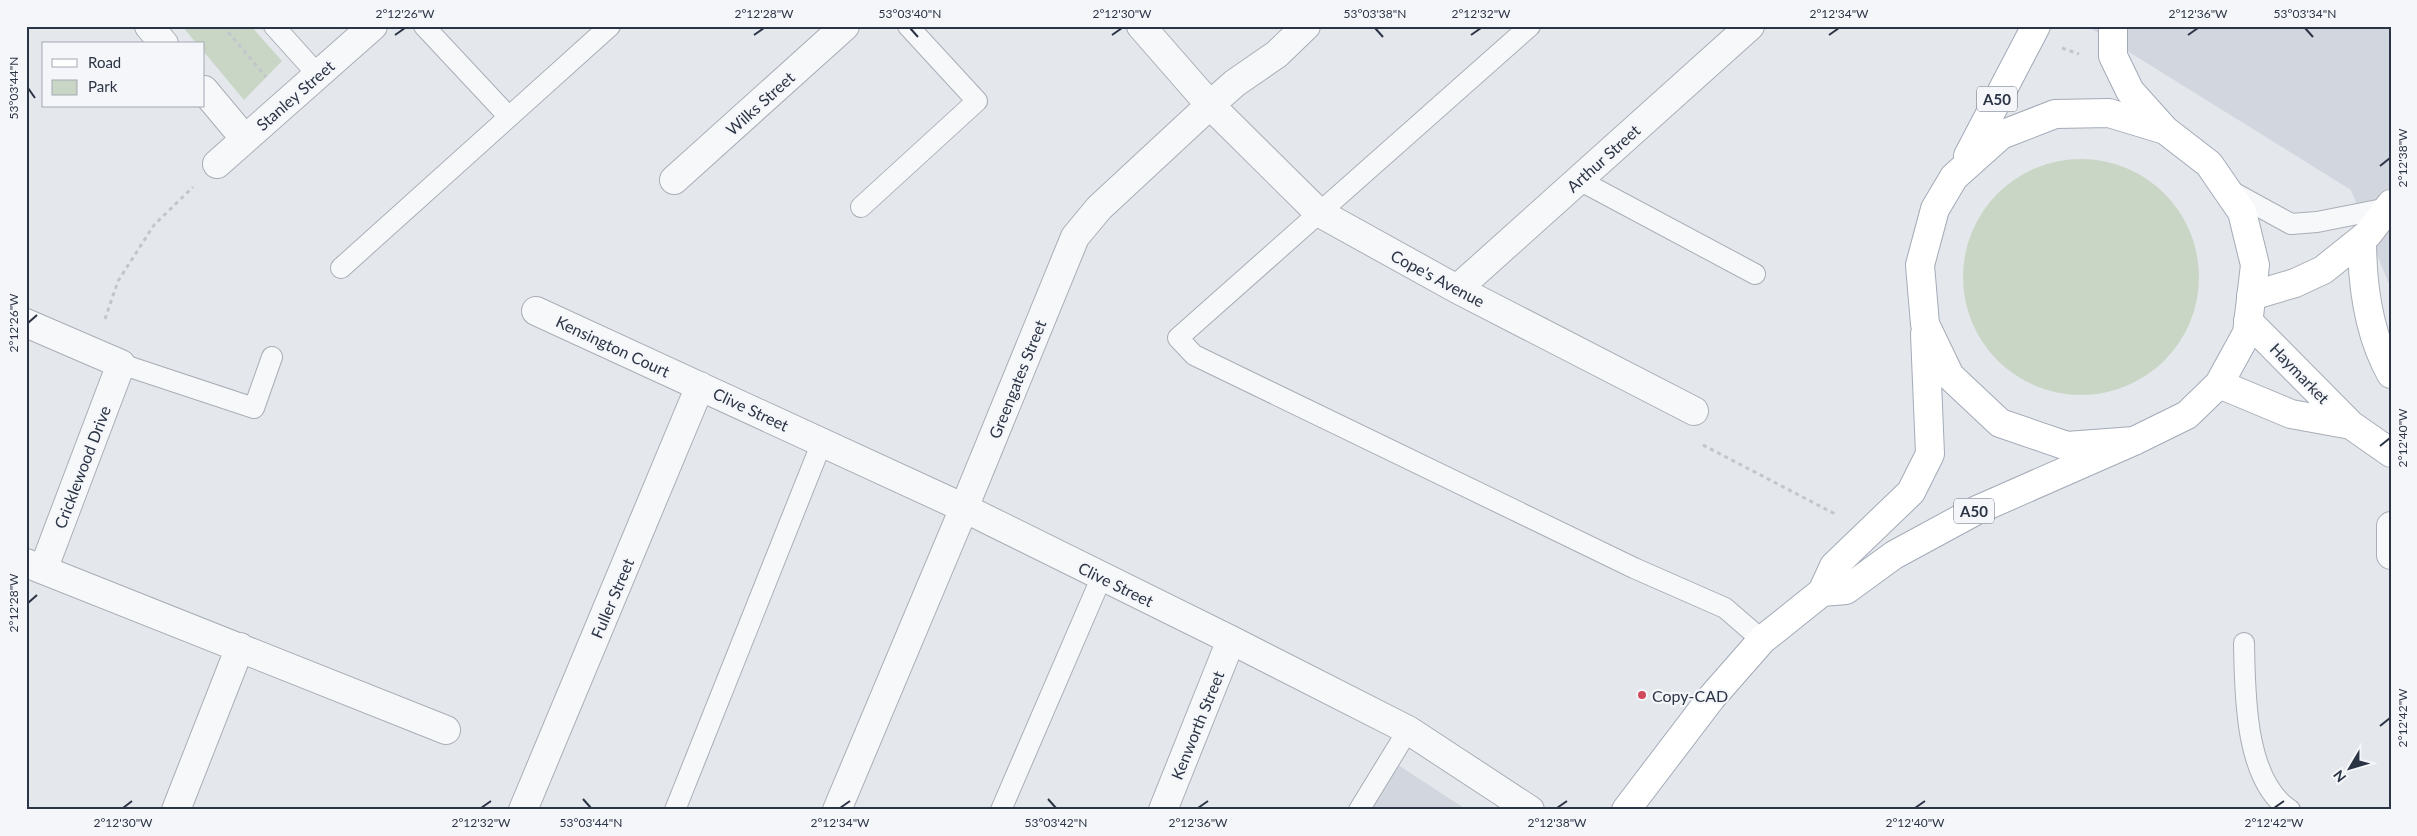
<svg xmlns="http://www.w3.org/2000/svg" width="2417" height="836" font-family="Lato,sans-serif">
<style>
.built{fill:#d2d6de}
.green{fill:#c9d6c5}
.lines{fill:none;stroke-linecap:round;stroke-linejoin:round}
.lane-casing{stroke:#a9aeb7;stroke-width:22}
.street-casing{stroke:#a9aeb7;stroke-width:30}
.secondary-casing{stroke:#a9aeb7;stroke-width:30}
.primary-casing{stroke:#a3abb8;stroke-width:30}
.path{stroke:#c2c5cb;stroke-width:3;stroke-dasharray:4 4;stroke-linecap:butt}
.lane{stroke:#f7f8fa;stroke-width:20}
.street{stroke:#f7f8fa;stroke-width:28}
.secondary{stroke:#fff;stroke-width:28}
.primary{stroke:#fff;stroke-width:28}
.ticks{fill:none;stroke:#2b3445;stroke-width:2}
.poi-dot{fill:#d1495b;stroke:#f4f6f9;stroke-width:2}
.labels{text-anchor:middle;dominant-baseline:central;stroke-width:4.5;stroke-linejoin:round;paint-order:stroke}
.shield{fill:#f4f6f9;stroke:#676e7b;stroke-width:1}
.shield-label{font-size:15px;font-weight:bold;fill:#2b3445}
.street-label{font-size:16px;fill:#2b3445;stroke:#f4f6f9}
.poi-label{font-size:16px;fill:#2b3445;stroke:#f4f6f9;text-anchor:start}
.neatline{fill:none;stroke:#2b3445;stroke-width:2}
.ticks-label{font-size:12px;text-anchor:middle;fill:#2b3445}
</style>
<rect width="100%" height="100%" fill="#e4e7ec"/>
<path class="built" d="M2087 26H2391V289L2351 190Z
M1395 763 1467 810H1367Z"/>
<path class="green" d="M182 26H251L282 61 244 100 204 52V44H197Z
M1963 277a118 118 0 1 1 236 0a118 118 0 1 1-236 0Z"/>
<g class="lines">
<g class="lane-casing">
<path id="lane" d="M274 26 318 75
M424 26 509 117
M1530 26 1178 338 1194 355 1634 568 1725 608 1762 640
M1579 180 1755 274
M2229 190 2291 224 2317 222 2388 208
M861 207 977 101 908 26
M341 268 610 26
M121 364 254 408 272 357
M2244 643C2245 691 2244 780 2290 810
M675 810 822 442
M1001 810 1102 576
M1359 810 1408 730"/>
</g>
<g class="street-casing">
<path id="street" d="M149 26 164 44
M1141 26 1210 105 1318 212 1457 289 1694 411
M204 90 245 139
M217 164 373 26
M674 180 845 26
M1457 289 1750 26
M536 311 964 508 1231 640 1408 730 1530 810
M26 323 121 364 43 570
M2391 526V555
M26 563 446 730
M176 810 240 647
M523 810 700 386
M837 810 964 508 1075 237 1099 208 1210 105 1235 83 1277 54 1306 26
M1163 810 1231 640"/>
</g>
<g class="secondary-casing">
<path id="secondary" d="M2362 239C2362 284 2369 335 2391 374
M2251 296 2295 283 2323 270 2368 234 2391 204
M2248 321 2351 425 2391 453
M2219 384 2291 414 2351 425"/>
</g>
<g class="primary-casing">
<path id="primary" d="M2113 26V56L2130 91 2165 130
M1968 156 2036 26
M1822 592 1846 590 1894 555 1977 510 2134 441 2187 415 2219 384 2247 333 2255 265 2242 212 2209 164 2165 130 2109 113 2055 114 2001 135 1954 177 1935 209 1920 265 1925 324 1950 376 2000 423 2067 446 2134 441
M1626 810 1712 697 1762 640 1822 592 1834 566 1911 492 1930 454 1925 334"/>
</g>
<path class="path" d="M223 26 266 77
M2062 48 2079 54
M105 319 118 281 154 225 193 187
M1703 445 1837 515"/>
<use href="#lane" class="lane"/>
<use href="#street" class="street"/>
<use href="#secondary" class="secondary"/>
<use href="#primary" class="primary"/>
</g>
<path class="ticks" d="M910 28 918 37M1375 28 1383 37M2305 28 2313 37M395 35 405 28M754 35 764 28M1112 35 1122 28M1471 35 1481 28M1829 35 1839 28M2188 35 2198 28M28 88 35 98M2380 166 2390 158M28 323 37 315M2380 446 2390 438M28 603 37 595M2380 726 2390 718M583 799 591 808M1048 799 1056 808M123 808 132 801M481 808 491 801M840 808 850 801M1198 808 1208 801M1557 808 1567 801M1915 808 1925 801M2274 808 2284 801"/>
<circle class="poi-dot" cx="1642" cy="695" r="5"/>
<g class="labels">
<g class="shield">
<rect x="1977" y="86.5" width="40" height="25" rx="4"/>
<rect x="1954" y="498.5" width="40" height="25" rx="4"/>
</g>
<g class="shield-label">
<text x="1997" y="99">A50</text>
<text x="1974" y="511">A50</text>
</g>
<g class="street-label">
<text transform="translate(295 95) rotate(-41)">Stanley Street</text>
<text transform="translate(760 103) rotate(-42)">Wilks Street</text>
<text transform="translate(1603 158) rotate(-42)">Arthur Street</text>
<text transform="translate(1438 278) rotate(28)">Cope's Avenue</text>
<text transform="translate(613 346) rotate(25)">Kensington Court</text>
<text transform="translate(2300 373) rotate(46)">Haymarket</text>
<text transform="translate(1017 379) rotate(-68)">Greengates Street</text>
<text transform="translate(751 409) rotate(25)">Clive Street</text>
<text transform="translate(82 467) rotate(-69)">Cricklewood Drive</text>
<text transform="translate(1116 584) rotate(26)">Clive Street</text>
<text transform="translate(612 598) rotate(-67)">Fuller Street</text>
<text transform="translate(1197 725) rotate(-68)">Kenworth Street</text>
</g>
<g class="poi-label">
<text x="1652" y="695">Copy-CAD</text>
</g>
</g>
<rect width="2417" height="836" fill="none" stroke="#f4f6f9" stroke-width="55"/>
<rect x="42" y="42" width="162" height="65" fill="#f4f6f9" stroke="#a4a8b1"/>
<rect x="52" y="59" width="25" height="8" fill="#ffffff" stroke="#a4a8b1"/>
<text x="88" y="68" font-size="15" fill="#2b3445">Road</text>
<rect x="52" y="80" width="25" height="15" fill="#c9d6c5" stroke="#a4a8b1"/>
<text x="88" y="92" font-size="15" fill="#2b3445">Park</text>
<g transform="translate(2350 768) rotate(232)" stroke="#f4f6f9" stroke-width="4" paint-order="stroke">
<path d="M0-4L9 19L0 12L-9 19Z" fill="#2b3445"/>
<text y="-8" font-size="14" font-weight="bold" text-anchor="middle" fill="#2b3445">N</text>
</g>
<rect x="28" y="28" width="2362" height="780" class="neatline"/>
<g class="ticks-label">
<text x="405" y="18">2°12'26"W</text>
<text x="764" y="18">2°12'28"W</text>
<text x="910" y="18">53°03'40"N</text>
<text x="1122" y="18">2°12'30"W</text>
<text x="1375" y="18">53°03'38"N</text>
<text x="1481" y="18">2°12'32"W</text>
<text x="1839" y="18">2°12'34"W</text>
<text x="2198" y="18">2°12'36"W</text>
<text x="2305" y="18">53°03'34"N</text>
<text transform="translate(14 88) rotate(-90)" y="4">53°03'44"N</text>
<text transform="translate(2403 158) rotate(-90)" y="4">2°12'38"W</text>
<text transform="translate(14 323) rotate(-90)" y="4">2°12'26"W</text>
<text transform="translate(2403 438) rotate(-90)" y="4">2°12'40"W</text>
<text transform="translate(14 603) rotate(-90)" y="4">2°12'28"W</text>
<text transform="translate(2403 718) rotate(-90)" y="4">2°12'42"W</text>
<text x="123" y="827">2°12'30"W</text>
<text x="481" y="827">2°12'32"W</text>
<text x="591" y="827">53°03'44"N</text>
<text x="840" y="827">2°12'34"W</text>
<text x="1056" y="827">53°03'42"N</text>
<text x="1198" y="827">2°12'36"W</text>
<text x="1557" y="827">2°12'38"W</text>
<text x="1915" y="827">2°12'40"W</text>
<text x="2274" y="827">2°12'42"W</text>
</g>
</svg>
